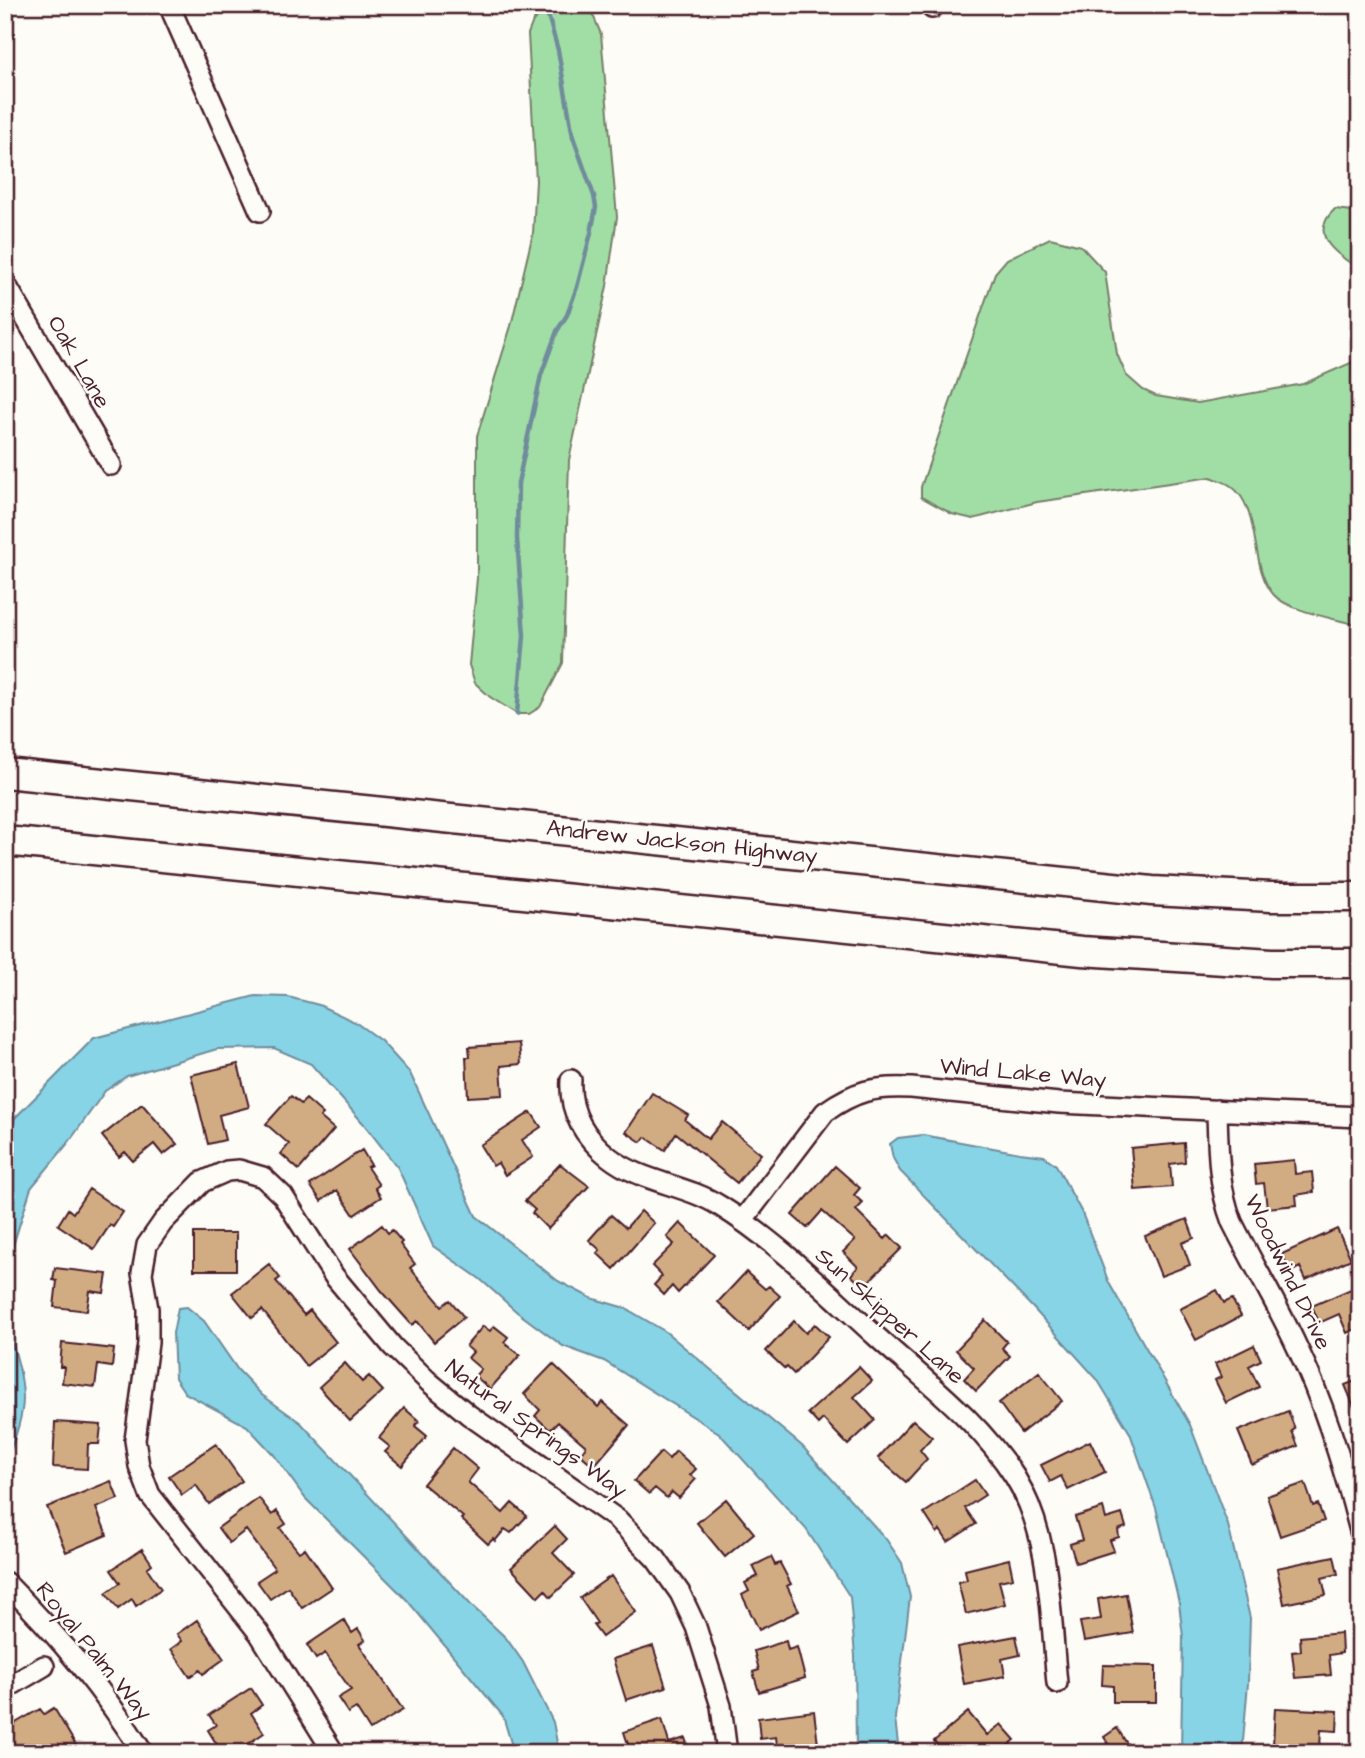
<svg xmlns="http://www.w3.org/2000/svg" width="1365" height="1758" font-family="'Architects Daughter',sans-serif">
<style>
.green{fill:#a1dea6;stroke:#767e68;stroke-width:2}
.water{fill:#87d4e6;stroke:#6f8c9b;stroke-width:2}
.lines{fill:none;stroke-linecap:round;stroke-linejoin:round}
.stream{stroke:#6f8c9b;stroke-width:4.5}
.building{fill:#d1ac83;stroke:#4a1f2b;stroke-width:2}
.minor-casing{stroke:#4a1f2b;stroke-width:24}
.highway-casing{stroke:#4a1f2b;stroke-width:33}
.minor{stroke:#fdfcf7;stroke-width:19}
.highway{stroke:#fdfcf7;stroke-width:28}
.labels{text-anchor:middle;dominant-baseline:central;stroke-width:5;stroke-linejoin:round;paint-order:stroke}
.street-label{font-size:23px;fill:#4a1f2b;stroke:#fdfcf7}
</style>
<rect width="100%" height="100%" fill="#fdfcf7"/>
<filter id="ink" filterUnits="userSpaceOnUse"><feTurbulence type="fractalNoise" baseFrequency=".0143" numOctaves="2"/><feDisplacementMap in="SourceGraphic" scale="14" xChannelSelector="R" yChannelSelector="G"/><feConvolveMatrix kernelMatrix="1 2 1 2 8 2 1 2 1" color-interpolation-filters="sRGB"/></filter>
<g filter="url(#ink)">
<path class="green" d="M549 5H582L593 15 601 34 617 217 607 286 569 460 563 663 540 707 529 714H517L490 697 475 683 469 665 477 578V436L511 326 533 233 536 181 528 34 533 21Z
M1335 209 1360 212V270C1338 254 1306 236 1335 209Z
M1050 238 1081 246 1105 272 1117 354 1126 375 1143 390 1156 396 1198 403 1303 384 1351 363 1360 355V626C1338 619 1288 611 1274 595 1249 568 1262 508 1231 486 1226 482 1217 480 1211 477L1037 502 973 519 952 514 921 497V487L995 273 1007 259Z"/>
<path class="water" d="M255 996 288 997 319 1005 355 1022 381 1041 410 1073 476 1216 558 1281 591 1298 625 1308 666 1332 802 1446 886 1539 902 1563 910 1597 895 1718 899 1753H856L855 1656 850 1597 806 1529 719 1433 604 1361 563 1346 517 1312 480 1279 433 1246 398 1168 363 1123 311 1064 274 1048 217 1049 127 1076 105 1091 69 1142 31 1188 11 1252 5 1309V1128L94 1038Z
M923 1135 1020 1153 1044 1156 1056 1165 1082 1213 1109 1283 1190 1425 1228 1525 1250 1618 1248 1683 1242 1753H1181L1183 1637 1179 1603 1156 1508 1130 1433 1097 1379 1033 1308 900 1171 893 1158 890 1144 898 1138Z
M187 1307 204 1321 238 1370 262 1395 301 1423 471 1605 506 1638 523 1662 553 1722 559 1753H514L503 1716 407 1600 305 1498 274 1455 247 1426 185 1393 175 1378 173 1333 178 1308Z
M5 1317C12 1343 23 1372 23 1399 23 1418 12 1447 5 1464Z"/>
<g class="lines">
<path class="stream" d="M517 714 524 636 517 538 518 483 541 375 557 331 567 315 577 287 591 233 596 207 594 196 573 137 558 50 545 5"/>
</g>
<path class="building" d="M519 1043 521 1064 501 1066 503 1095 468 1097 466 1057H470L469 1047Z
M238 1064 249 1107 219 1115 225 1140 208 1144 191 1075Z
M652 1093 688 1115 685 1120 708 1139 722 1122 761 1154 737 1183 676 1133 665 1150 645 1137 641 1142 626 1132Z
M291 1096 301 1104 306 1099 323 1114 320 1117 334 1129 299 1170 281 1154 289 1144 266 1124Z
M142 1104 177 1144 163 1155 154 1144 133 1161 125 1152 119 1157 102 1136Z
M531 1112 541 1127 522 1140 533 1157 505 1175 498 1163 493 1166 480 1145Z
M1184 1143 1185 1162 1170 1164 1172 1187 1135 1190 1131 1148Z
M362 1150 371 1165 367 1167 379 1185 375 1188 381 1197 354 1215 337 1190 321 1201 310 1185Z
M1294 1160 1295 1174 1312 1172 1314 1192 1296 1195 1297 1205 1267 1208 1264 1183 1256 1184 1254 1164Z
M560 1164 589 1186 548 1229 532 1213 535 1210 525 1201Z
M835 1166 860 1188 854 1195 863 1203 856 1210 885 1239 889 1235 902 1248 863 1287 851 1275 858 1267 843 1252 855 1240 822 1211 807 1228 792 1215Z
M89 1189 123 1212 113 1227 110 1225 94 1249 58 1225 68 1209 73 1213Z
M641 1211 654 1223 614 1269 597 1253 600 1250 589 1240 611 1215 626 1228Z
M1187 1219 1194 1238 1182 1243 1190 1265 1161 1276 1145 1236Z
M680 1223 714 1255 678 1293 672 1286 664 1295 654 1285 662 1276 652 1266 674 1244 667 1237Z
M382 1225 388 1233 392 1230 402 1242 400 1244 415 1264 410 1268 442 1306 450 1300 464 1317 434 1342 417 1321 412 1325 381 1290 350 1249Z
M1337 1229 1351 1259 1306 1280 1300 1267 1291 1272 1282 1254Z
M194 1233H236V1270H194Z
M269 1264 280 1278 276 1281 304 1315 310 1310 336 1342 306 1366 262 1310 252 1318 232 1293Z
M55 1268 107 1274 104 1293 90 1291 87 1311 54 1307 57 1281 53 1280Z
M746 1272 765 1289 769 1286 780 1296 749 1331 718 1302Z
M1360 1285V1327L1347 1333 1339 1314 1319 1323 1312 1306Z
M1217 1290 1224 1303 1232 1299 1241 1316 1196 1340 1180 1309Z
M985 1320 1007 1342 1002 1348 1010 1356 976 1391 964 1379 974 1368 956 1350Z
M794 1321 806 1333 815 1324 829 1337 794 1374 787 1367 785 1369 766 1351Z
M483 1326 490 1331 494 1326 508 1337 504 1342 520 1355 490 1389 475 1376 481 1369 468 1358 473 1352 466 1346Z
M62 1343 114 1349 112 1367 98 1365 95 1387 62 1383 64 1367H60Z
M1254 1345 1261 1360 1249 1366 1259 1387 1226 1403 1215 1380 1221 1377 1215 1364Z
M345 1363 362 1382 369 1376 383 1391 350 1421 319 1387Z
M553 1364 598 1407 602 1402 629 1425 594 1466 580 1454 586 1446 558 1422 550 1430 535 1416 540 1410 524 1394Z
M859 1367 872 1381 854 1397 875 1420 848 1445 823 1419 818 1424 808 1413Z
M1039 1372 1062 1401 1021 1433 999 1403Z
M1360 1379V1419H1359L1345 1385Z
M404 1408 419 1421 415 1426 427 1436 402 1466 385 1452 390 1447 379 1438Z
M1288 1411 1295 1429 1292 1431 1298 1446 1252 1465 1238 1431Z
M913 1420 932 1437 920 1450 927 1459 906 1482 878 1458Z
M55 1422 101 1425 99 1444H88L87 1469 53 1467Z
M1090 1441 1105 1472 1068 1490 1061 1476 1050 1482 1041 1465Z
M216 1444 242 1481 209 1504 196 1485 182 1495 169 1476Z
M453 1448 478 1469 468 1482 503 1513 512 1503 527 1516 511 1533 505 1529 495 1541 493 1539 488 1544 461 1519 463 1517 423 1484Z
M676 1451 696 1469 690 1475 696 1479 679 1498 672 1492 667 1498 655 1488 649 1494 634 1481 661 1452 669 1459Z
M975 1480 985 1495 965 1508 976 1524 948 1542 940 1530 937 1533 924 1513Z
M111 1481 118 1499 96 1508 107 1535 66 1552 47 1507Z
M1305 1483 1313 1506 1318 1504 1324 1521 1280 1536 1267 1496Z
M259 1498 272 1515 277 1511 286 1524 280 1528 299 1552 305 1548 332 1588 302 1608 288 1587 270 1599 257 1581 275 1569 246 1530 229 1543 218 1528Z
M726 1499 754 1533 725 1557 697 1523Z
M1103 1508 1106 1519 1122 1514 1126 1527 1118 1530 1119 1537 1110 1540 1114 1551 1076 1563 1070 1544 1082 1540 1075 1517Z
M555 1526 567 1539 553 1553 574 1575 551 1597 545 1590 538 1597 511 1568Z
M142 1549 152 1564 147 1568 161 1589 136 1606 132 1599 118 1609 106 1593 120 1583 111 1570Z
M1334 1556 1338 1574 1322 1578 1326 1595 1284 1604 1277 1568Z
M771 1557 775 1565 780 1563 791 1584 787 1586 799 1611 759 1630 742 1595 749 1591 745 1583 758 1576 753 1566Z
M1009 1559 1013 1578 999 1581 1005 1604 966 1614 958 1582 967 1580 965 1570Z
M611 1576 636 1612 602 1637 593 1625 597 1623 580 1598Z
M1126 1594 1133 1633 1084 1641 1080 1622 1101 1619 1098 1599Z
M197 1620 224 1659 203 1674 200 1670 190 1677 171 1649 182 1641 177 1634Z
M344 1620 352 1633 358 1629 365 1640 359 1644 403 1710 370 1730 356 1708 348 1713 338 1698 351 1690 325 1653 316 1659 307 1645Z
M1341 1633 1342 1653 1329 1655 1331 1675 1295 1678 1292 1652 1301 1651 1300 1637Z
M1016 1636 1020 1655 1002 1659 1005 1676 964 1684 957 1647Z
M786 1641 788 1650 797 1647 805 1678 759 1692 753 1672 759 1670 754 1651Z
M653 1646 666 1687 626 1700 613 1659Z
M1103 1665 1156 1666V1702H1113V1686L1102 1685Z
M251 1688 262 1705 251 1713 264 1733 234 1753H222L208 1730 216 1725 209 1715Z
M54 1708 77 1747 67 1753H5V1729L40 1709 44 1714Z
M1275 1708 1338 1711 1337 1731 1321 1730 1320 1747 1273 1745Z
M814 1711 819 1753H778L776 1737 760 1739 758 1718Z
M968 1712 987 1735 1001 1724 1015 1740 999 1753H944L934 1741Z
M662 1719 669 1743 685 1738 690 1753H631L624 1732Z
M1117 1728 1133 1753H1114L1104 1737Z"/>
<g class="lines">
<g class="minor-casing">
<path id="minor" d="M169 5 260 211
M930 5 932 8
M5 283 111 465
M571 1080C569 1112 584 1137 609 1157 642 1183 685 1184 720 1206 778 1242 827 1292 878 1338 926 1381 980 1422 1015 1477 1052 1537 1050 1615 1057 1683
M1217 1110C1218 1148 1218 1186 1232 1222 1253 1264 1277 1304 1297 1347 1325 1405 1344 1468 1360 1531
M742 1221 825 1112C855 1091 874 1086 911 1088L1059 1103 1360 1117
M5 1582C57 1634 104 1691 143 1753
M5 1689 44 1666
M334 1753 259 1633 150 1495 139 1466 135 1440 148 1343V1309L142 1273 147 1245 163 1222 202 1182 227 1171 239 1170 263 1177 283 1196 334 1276 393 1347 429 1382 469 1415 617 1519 656 1559 680 1593 696 1627 721 1706 727 1753"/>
</g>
<g class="highway-casing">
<path id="highway" d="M5 773 1152 891 1271 897H1360
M5 841 1082 951 1272 963H1360"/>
</g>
<use href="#minor" class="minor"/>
<use href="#highway" class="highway"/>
</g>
</g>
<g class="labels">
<g class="street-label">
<text transform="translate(79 362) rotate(60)">Oak Lane</text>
<text transform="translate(682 842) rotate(6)">Andrew Jackson Highway</text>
<text transform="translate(1023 1073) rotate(5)">Wind Lake Way</text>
<text transform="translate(1288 1272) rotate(64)">Woodwind Drive</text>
<text transform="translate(890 1316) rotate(42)">Sun Skipper Lane</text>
<text transform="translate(536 1429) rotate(36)">Natural Springs Way</text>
<text transform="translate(94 1651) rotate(51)">Royal Palm Way</text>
</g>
</g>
<rect width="1365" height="1758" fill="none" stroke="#fdfcf7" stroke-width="28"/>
<rect x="14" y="14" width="1337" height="1730" fill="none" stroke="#4a1f2b" stroke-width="2.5" filter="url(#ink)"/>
</svg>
